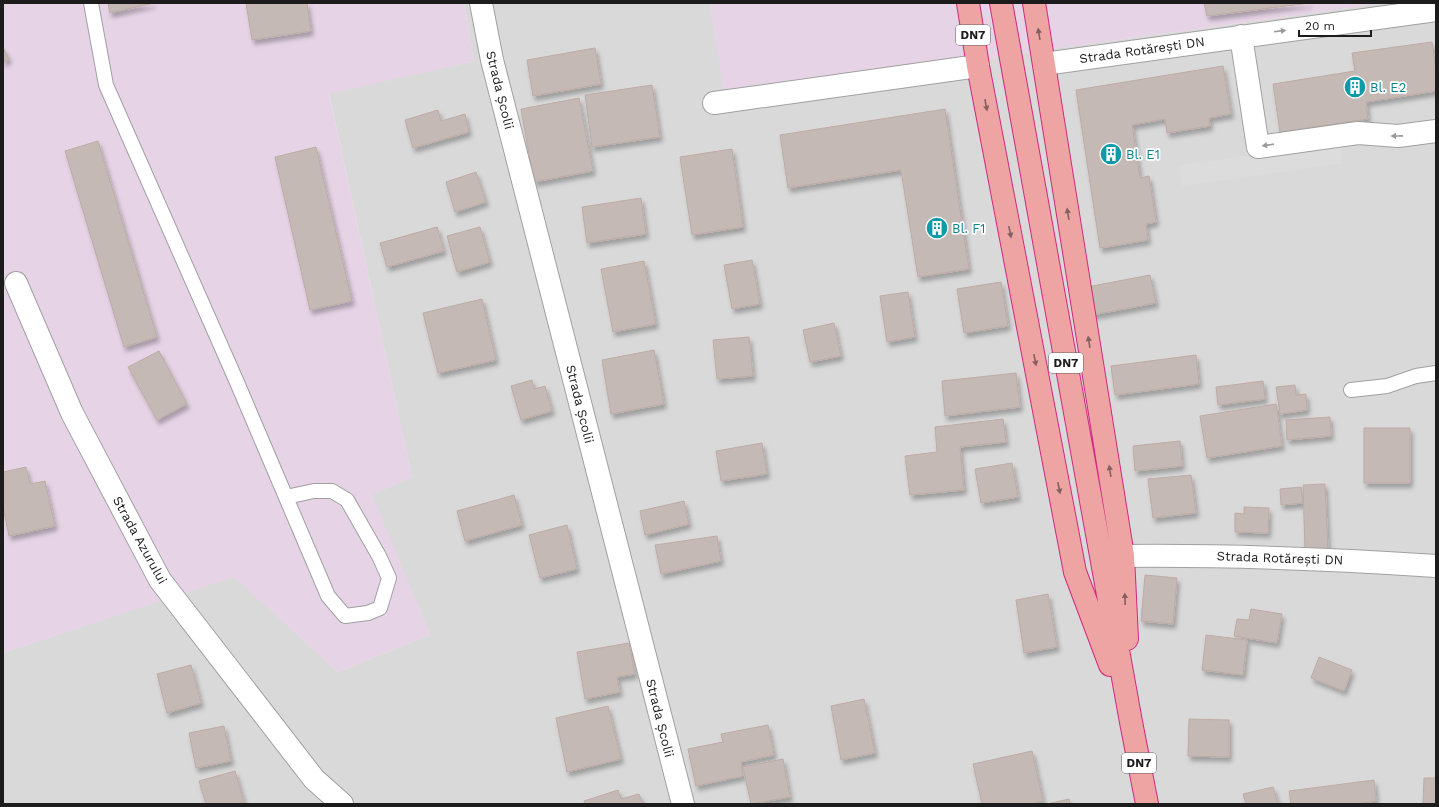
<svg xmlns="http://www.w3.org/2000/svg" width="1439" height="807" font-family="'Work Sans',sans-serif">
<style>
.residential{fill:#dad9d9}
.industrial{fill:#e6d4e6}
.parking{fill:#dcdcdc}
.building{fill:#c4b9b5;stroke:#beaba4;filter:url(#shadow)}
.lines{fill:none;stroke-linecap:round;stroke-linejoin:round}
.service-casing{stroke:#a0a0a0;stroke-width:16}
.minor-casing{stroke:#a0a0a0;stroke-width:24}
.trunk-casing{stroke:#d22881;stroke-width:24}
.service{stroke:#fff;stroke-width:14}
.minor{stroke:#fff;stroke-width:22}
.trunk{stroke:#eea4a3;stroke-width:22}
.oneway{fill:#999}
.oneway2{fill:#856060}
.labels{text-anchor:middle;dominant-baseline:central;stroke-width:3.5;stroke-linejoin:round;paint-order:stroke}
.shield{fill:#fff;stroke:#606060;stroke-width:1}
.shield-label{font-size:12px;font-weight:bold;fill:#1c1c1c}
.street-label{font-size:13px;fill:#1c1c1c;stroke:#fff}
.culture-label{font-size:13px;fill:#0d838f;stroke:#fff;text-anchor:start}
</style>
<defs>
<filter id="shadow"><feDropShadow dx="2.5" dy="4.5" stdDeviation="2" flood-color="#0004"/></filter>
</defs>
<rect width="100%" height="100%" fill="#ede7e2"/>
<path class="residential" d="M464 3H710L725 95 1384 3H1436V804H3V653L234 576 338 672 430 635 371 495 412 477 329 93 474 61Z"/>
<path class="industrial" d="M3 3H464L474 61 329 94 412 477 372 495 430 635 338 672 234 577 3 653Z
M710 3H1384L724 95Z"/>
<path class="parking" d="M1340 141 1343 163 1182 186 1178 166Z"/>
<path class="building" d="M108 3H154L110 13Z
M246 3H307L311 31 252 40Z
M1204 3H1310L1207 16Z
M1432 42 1436 71V91L1366 102 1368 119 1280 132 1273 84 1355 71 1352 53Z
M3 47 9 59 3 62Z
M595 48 601 84 533 96 527 60Z
M1223 66 1231 114 1209 118 1210 126 1167 133 1165 119 1132 125 1140 178 1149 176 1156 222 1146 224 1148 240 1100 248 1076 90Z
M652 85 660 137 592 147 585 95Z
M579 98 593 171 534 182 521 109Z
M945 109 969 269 918 277 901 170 788 188 780 135Z
M438 110 441 121 465 114 469 132 413 148 405 120Z
M98 141 157 337 124 347 65 151Z
M316 147 352 301 310 310 275 157Z
M732 149 743 227 692 235 680 157Z
M476 172 486 202 455 212 446 182Z
M641 198 646 234 587 243 582 207Z
M437 227 444 251 387 267 380 243Z
M480 227 490 262 457 272 447 236Z
M752 260 760 304 732 309 724 265Z
M644 261 656 324 613 332 601 269Z
M1150 275 1156 303 1092 315 1087 287Z
M1001 282 1008 326 964 333 957 289Z
M908 292 915 337 887 342 880 296Z
M482 299 496 360 438 373 423 313Z
M834 323 841 356 810 362 803 330Z
M749 337 753 376 717 379 713 340Z
M654 350 664 404 611 414 602 360Z
M159 351 187 404 157 420 128 367Z
M1196 355 1199 384 1115 395 1111 366Z
M1016 373 1020 407 945 416 942 381Z
M532 380 534 389 545 386 552 411 521 420 511 386Z
M1263 381 1265 399 1218 405 1216 387Z
M1295 385 1296 395 1306 394 1307 410 1280 414 1276 387Z
M1276 404 1282 446 1207 458 1200 416Z
M1330 417 1331 436 1287 440 1286 420Z
M1003 419 1006 442 960 447 964 490 910 495 905 456 937 452 935 427Z
M1364 428H1410V483H1364Z
M1180 441 1182 466 1135 471 1133 446Z
M762 443 767 474 721 481 716 451Z
M1012 463 1018 497 981 503 975 469Z
M26 467 30 484 45 481 55 526 9 536 3 507V472Z
M1191 475 1196 513 1153 518 1148 479Z
M1325 484 1328 549 1305 551 1303 485Z
M1301 487 1303 503 1281 505 1280 489Z
M514 495 522 525 465 541 457 511Z
M684 501 689 524 645 535 640 511Z
M1244 507 1269 508 1268 533 1235 532V513L1244 514Z
M567 525 577 569 540 578 529 535Z
M717 536 721 561 661 574 655 545Z
M1145 575 1177 578 1173 624 1141 621Z
M1048 594 1057 647 1024 653 1016 600Z
M1251 609 1282 614 1277 643 1234 636 1237 619 1249 620Z
M1206 635 1247 640 1243 675 1202 670Z
M629 643 635 674 617 677 620 692 585 699 577 652Z
M1319 657 1352 670 1344 691 1311 678Z
M191 665 201 703 167 713 157 674Z
M864 699 875 753 841 760 831 706Z
M608 706 621 759 567 772 556 718Z
M1189 719 1229 720V757L1188 756Z
M768 725 774 755 741 762 743 776 696 786 688 749 723 742 721 734Z
M224 726 231 761 196 768 189 733Z
M1032 751 1043 801 1030 804H982L973 764Z
M783 759 790 797 751 804 743 767Z
M235 771 244 802 236 804H206L199 781Z
M1424 778H1436V804H1423Z
M1374 780 1376 801 1356 804H1291L1289 791Z
M1273 787 1278 804H1246L1243 794Z
M618 790 621 799 639 794 643 804H585L584 801Z
M1069 799 1070 804H1047Z"/>
<g class="lines">
<g class="service-casing">
<path id="service" d="M91 3 106 85 236 380 328 596 345 616 368 613 380 608 389 578 379 556 347 500 332 491H314L286 497
M1351 390 1387 386 1416 376 1436 373"/>
</g>
<g class="minor-casing">
<path id="minor" d="M481 3 492 60 683 804
M1241 36 1258 147 1358 133 1398 136 1436 131
M1044 64 1436 10
M714 103 978 66
M16 283 72 413 160 580 314 779 342 804
M1123 556C1228 555 1332 559 1436 566"/>
</g>
<g class="trunk-casing">
<path id="trunk" d="M968 3 978 66 1075 572 1110 665
M1001 3 1131 722 1147 804
M1034 3 1123 556 1127 639"/>
</g>
<use href="#service" class="service"/>
<use href="#minor" class="minor"/>
<use href="#trunk" class="trunk"/>
</g>
<defs><path id="oneway-solid" d="M-6-.8H1V-3.2L6.5 0L1 3.2V.8H-6Z"/></defs>
<g class="oneway">
<use href="#oneway-solid" transform="translate(1280 31) rotate(-7)"/>
<use href="#oneway-solid" transform="translate(1397 136) rotate(179)"/>
<use href="#oneway-solid" transform="translate(1268 145) rotate(172)"/>
</g>
<g class="oneway2">
<use href="#oneway-solid" transform="translate(1039 34) rotate(-99)"/>
<use href="#oneway-solid" transform="translate(986 105) rotate(79)"/>
<use href="#oneway-solid" transform="translate(1068 214) rotate(-99)"/>
<use href="#oneway-solid" transform="translate(1010 232) rotate(79)"/>
<use href="#oneway-solid" transform="translate(1089 342) rotate(-99)"/>
<use href="#oneway-solid" transform="translate(1035 360) rotate(79)"/>
<use href="#oneway-solid" transform="translate(1110 471) rotate(-99)"/>
<use href="#oneway-solid" transform="translate(1059 488) rotate(79)"/>
<use href="#oneway-solid" transform="translate(1125 599) rotate(-92)"/>
</g>
<defs>
<g id="building-disc" transform="scale(1.15)"><circle r="9.5" fill="#0f9aa8" stroke="#fff"/><path d="M-4-6H4V6H1V3H-1V6H-4ZM-2.5-4.3h1.7v1.8h-1.7ZM.8-4.3h1.7v1.8H.8ZM-2.5-1h1.7V.8h-1.7ZM.8-1h1.7V.8H.8Z" fill="#fff"/></g>
</defs>
<g fill-rule="evenodd">
<use href="#building-disc" x="1355" y="87"/>
<use href="#building-disc" x="1111" y="154"/>
<use href="#building-disc" x="937" y="228"/>
</g>
<g class="labels">
<g class="shield">
<rect x="956" y="25" width="34" height="20" rx="3"/>
<rect x="1049" y="353" width="34" height="20" rx="3"/>
<rect x="1122" y="753" width="34" height="20" rx="3"/>
</g>
<g class="shield-label">
<text x="973" y="35">DN7</text>
<text x="1066" y="363">DN7</text>
<text x="1139" y="763">DN7</text>
</g>
<g class="street-label">
<text transform="translate(1142 50) rotate(-8)">Strada Rotărești DN</text>
<text transform="translate(500 90) rotate(76)">Strada Școlii</text>
<text transform="translate(580 404) rotate(76)">Strada Școlii</text>
<text transform="translate(140 540) rotate(61)">Strada Azurului</text>
<text transform="translate(1280 558) rotate(2)">Strada Rotărești DN</text>
<text transform="translate(660 718) rotate(76)">Strada Școlii</text>
</g>
<g class="culture-label">
<text x="1370" y="87">Bl. E2</text>
<text x="1126" y="154">Bl. E1</text>
<text x="952" y="228">Bl. F1</text>
</g>
</g>
<rect width="1439" height="807" fill="none" stroke="#1c1c1c" stroke-width="8"/>
<path d="M1299 30v6h72v-6" fill="none" stroke="#1c1c1c" stroke-width="2"/>
<text x="1305" y="30" font-size="12" fill="#1c1c1c" stroke="#ffffff" stroke-width="3" paint-order="stroke">20 m</text>
</svg>
